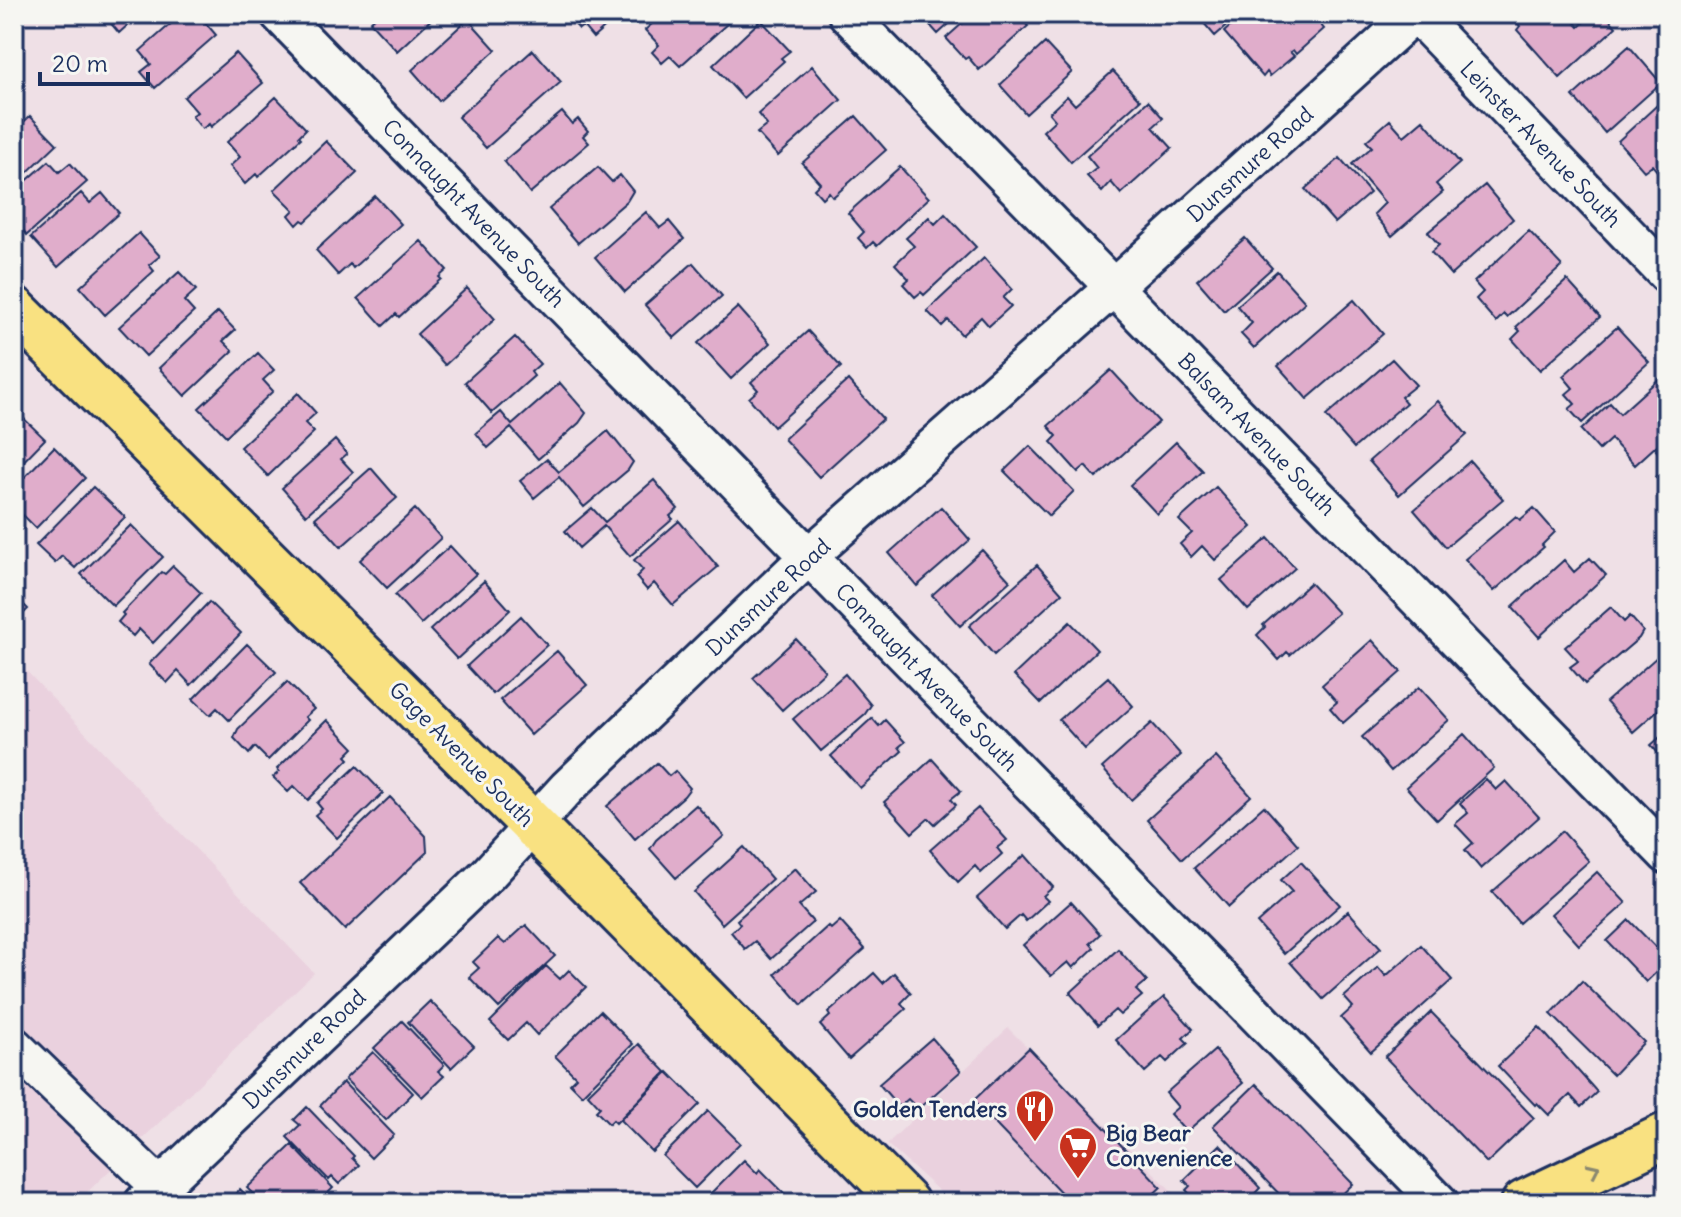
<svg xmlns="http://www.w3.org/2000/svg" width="1681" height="1217" font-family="Delius,sans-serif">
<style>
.built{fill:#ead1de}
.building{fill:#e0adcb;stroke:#1b2f5e;stroke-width:2}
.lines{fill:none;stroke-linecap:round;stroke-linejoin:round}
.minor-casing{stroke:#1b2f5e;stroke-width:42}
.major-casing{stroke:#1b2f5e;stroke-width:50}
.minor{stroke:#f6f6f2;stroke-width:36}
.major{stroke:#f9e181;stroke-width:44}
.oneway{stroke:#8a8870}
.labels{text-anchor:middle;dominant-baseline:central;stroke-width:6;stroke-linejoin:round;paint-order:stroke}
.street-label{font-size:22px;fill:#1b2f5e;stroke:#f6f6f2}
.poi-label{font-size:22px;font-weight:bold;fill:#1b2f5e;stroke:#f6f6f2;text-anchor:end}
</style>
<rect width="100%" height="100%" fill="#efe0e6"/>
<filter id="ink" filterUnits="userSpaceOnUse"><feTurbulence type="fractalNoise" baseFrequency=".0125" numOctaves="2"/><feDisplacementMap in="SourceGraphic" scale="16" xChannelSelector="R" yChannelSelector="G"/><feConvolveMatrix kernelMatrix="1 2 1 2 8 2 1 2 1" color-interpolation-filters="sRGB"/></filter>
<g filter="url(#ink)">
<path class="built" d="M14 658 314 973 76 1203H14Z
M1008 1028 1184 1203H952L887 1144Z"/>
<path class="building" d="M103 14H140L119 33Z
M182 14H198L216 35 155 88 141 72 151 64 140 51Z
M379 14H437L397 51 370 22Z
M565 14H620L593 38 583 26 579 29Z
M663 14H738L680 66 670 56 662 63 652 52 659 45 645 30Z
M920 14H960L938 34Z
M973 14H1017L1028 26 979 70 968 57 965 59 946 38Z
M1196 14H1240L1215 36Z
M1244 14H1312L1324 29 1296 54 1293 50 1290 52 1294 56 1270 76 1267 72 1263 77 1224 32Z
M1513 14H1567L1579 27 1592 14H1605L1616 27 1560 78 1517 30 1520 26 1511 16Z
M468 19 496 50 439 101 412 70Z
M761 20 790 51 781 58 784 61 743 98 713 65Z
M1045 43 1072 72 1026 114 1000 85Z
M1629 46 1661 83 1605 133 1573 96Z
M533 50 561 82 486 148 458 117Z
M236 53 263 83 211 127 209 124 202 129 192 116 197 112 184 97Z
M812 66 841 100 778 156 757 133 767 125 758 114Z
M1113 71 1140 100 1071 162 1043 131 1055 120 1049 113 1067 96 1075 105Z
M1667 96V175L1663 178 1652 165 1644 171 1618 141Z
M276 97 306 129 299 136 301 138 258 177 256 174 245 184 230 166 240 157 227 142Z
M1148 101 1163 118 1153 127 1172 148 1121 194 1111 182 1102 192 1087 176 1097 168 1087 156Z
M562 112 572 124 578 119 588 131 583 136 589 143 530 193 504 161Z
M30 116 57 144 14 185V131Z
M856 116 886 150 833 197 829 192 822 198 814 189 820 183 802 163Z
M1390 120 1404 136 1423 120 1460 163 1436 184 1443 192 1392 236 1374 214 1385 203 1352 164 1372 147 1366 141Z
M326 141 357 173 305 222 302 220 297 225 289 215 294 210 274 190Z
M1340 158 1370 193 1335 223 1305 189Z
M49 161 59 172 70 163 87 182 27 235 14 220V192Z
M598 167 612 182 620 175 633 191 627 201 578 243 549 209Z
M900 167 929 198 877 246 873 242 867 248 858 238 864 232 848 213Z
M1485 185 1513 219 1451 275 1431 252 1439 245 1428 232Z
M81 193 90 203 102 193 119 213 58 267 31 237Z
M375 196 401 224 353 268 350 264 338 275 316 250Z
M646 212 660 228 669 221 684 239 625 292 595 257Z
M945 214 976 247 924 295 921 292 915 297 903 284 909 279 895 264 914 246 906 238 929 217 935 224Z
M1529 231 1562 266 1507 317 1504 314 1496 322 1476 299 1483 292 1474 282Z
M139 233 160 256 149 265 154 271 105 315 80 287Z
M1245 238 1272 268 1224 311 1197 280Z
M421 241 447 270 439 277 441 279 399 317 396 314 383 326 358 298Z
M984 258 1012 289 1003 298 1011 306 989 326 981 317 962 335 948 320 942 326 927 311Z
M693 263 722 296 674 338 645 305Z
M1277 271 1305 302 1254 348 1241 334 1252 323 1237 306Z
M179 272 196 290 184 301 194 312 146 356 119 327Z
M1567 280 1600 317 1540 370 1512 339 1520 331 1516 327Z
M467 288 495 319 445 365 417 334Z
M1354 300 1383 334 1307 399 1278 366Z
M738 307 770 343 731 379 698 343Z
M218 312 235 330 223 341 233 351 185 396 159 368Z
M1617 327 1649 362 1582 423 1569 409 1575 404 1566 394 1573 388 1563 376Z
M808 331 841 367 774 427 749 398 758 390 751 382Z
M515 337 540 364 531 372 534 376 492 413 465 382Z
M258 353 274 370 263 380 273 391 226 436 199 408Z
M1392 359 1416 385 1401 397 1406 403 1354 448 1326 416Z
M1111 370 1159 422 1096 478 1085 466 1078 472 1051 442 1057 436 1048 426Z
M1660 378 1667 386V436L1635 465 1611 439 1599 450 1581 430 1610 403 1620 414Z
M848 380 883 419 819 477 784 439Z
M560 383 586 413 579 423 538 459 511 428 488 448 476 433 501 412 512 425Z
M298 393 316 413 305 423 314 432 268 476 240 447Z
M1438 401 1467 435 1399 495 1369 461Z
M15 410 45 439 14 471V411Z
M608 431 633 462 628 470 584 507 559 477 534 498 520 481 547 459 559 472Z
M335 440 347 454 341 459 353 472 306 515 282 488Z
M1667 440V463L1656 450Z
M1176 442 1203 471 1157 514 1130 485Z
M1030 446 1074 491 1049 516 1004 471Z
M54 447 85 478 36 528 23 515 17 522 14 519V488Z
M1470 461 1503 499 1446 547 1414 510Z
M1667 467V488L1656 477Z
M371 468 397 498 341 547 315 518Z
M654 480 678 509 670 516 673 519 630 556 604 526 579 548 565 531 592 508 605 522Z
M93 487 125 517 75 568 62 556 55 563 36 545Z
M1216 487 1252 527 1215 560 1202 546 1191 557 1180 544 1192 533 1179 520Z
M941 507 970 540 917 586 889 553Z
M1534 508 1555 532 1542 545 1544 547 1494 591 1465 559 1516 516 1520 520Z
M415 509 441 538 387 588 360 560Z
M679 521 718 567 673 605 654 583 647 590 636 577 643 570 634 560Z
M131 525 163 557 113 606 81 574Z
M1268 538 1295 568 1248 610 1221 580Z
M450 546 476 574 421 624 395 595Z
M982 550 1010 581 960 626 932 595Z
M1590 558 1606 575 1539 637 1512 607 1564 560 1574 572Z
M1037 565 1062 593 994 655 969 626Z
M173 566 201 593 153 643 139 629 133 636 118 622 124 615 122 613 162 572 165 574Z
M484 581 510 610 457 659 430 630Z
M1310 583 1338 613 1290 655 1287 652 1279 660 1257 635 1265 627 1263 625Z
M14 595 28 609 14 623Z
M209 602 241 633 191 685 178 671 167 683 149 664Z
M1611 607 1624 622 1630 616 1643 631 1639 638 1585 684 1570 667 1578 661 1565 647Z
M521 616 547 645 493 694 467 666Z
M1070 622 1097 650 1041 703 1014 675Z
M796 639 825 671 782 710 753 678Z
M1372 640 1401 672 1343 723 1330 708 1337 702 1322 685Z
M247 644 276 672 229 720 217 708 210 715 193 699Z
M557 651 587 685 531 735 500 700Z
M1659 655 1667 663V702L1633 732 1606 702Z
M845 674 871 705 865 714 821 751 793 719Z
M1108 677 1133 706 1085 749 1059 720Z
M287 682 314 709 305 717 308 720 268 760 255 747 249 754 234 738 238 729Z
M1419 687 1449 720 1391 771 1362 737Z
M872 718 879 726 885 720 905 742 899 747 902 751 860 788 831 756Z
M327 720 354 748 346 756 349 759 308 800 294 786 288 792 273 777 279 772 277 769Z
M1152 723 1181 755 1131 800 1102 768Z
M1667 731V763L1651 745Z
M1464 734 1494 768 1437 820 1406 787Z
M1216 757 1251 796 1182 859 1147 820Z
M932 759 961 791 951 799 956 805 935 824 929 818 912 833 884 802Z
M657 763 669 776 675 771 690 788 684 796 635 839 607 806Z
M357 766 383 793 337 838 315 815 322 809 317 803Z
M1486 779 1496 790 1506 781 1539 817 1481 869 1465 850 1473 843 1455 824 1468 813 1460 803Z
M390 797 426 836 427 852 345 930 300 883Z
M696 805 724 836 676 878 650 849 656 840Z
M1264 806 1298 845 1229 907 1194 868Z
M978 808 1007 840 997 848 1002 854 981 873 975 866 958 882 930 850Z
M1562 831 1589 861 1519 923 1492 892Z
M744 847 772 879 722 924 694 892Z
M1025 855 1053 887 1043 896 1048 901 1026 921 1021 915 1005 929 977 898Z
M1301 862 1340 905 1284 954 1257 923 1292 892 1281 880Z
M795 868 816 892 799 906 813 922 771 959 755 941 745 949 731 932 740 924 737 920Z
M1597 872 1626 903 1579 945 1551 914Z
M1071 902 1100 934 1090 943 1094 948 1073 968 1068 962 1051 976 1023 945Z
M1348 911 1381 948 1323 999 1290 962Z
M1629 920 1667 959V962L1646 982 1607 941Z
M840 921 865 949 802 1005 775 974 828 926 831 929Z
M526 925 555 956 499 1008 469 977 479 968 473 962 498 938 505 944Z
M1421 945 1452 980 1371 1052 1341 1018 1353 1007 1344 997 1378 967 1386 976Z
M1118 949 1147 981 1136 990 1142 996 1120 1015 1115 1010 1098 1025 1070 993Z
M546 966 560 979 569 970 586 987 537 1035 526 1023 508 1040 490 1022Z
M874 973 883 983 894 973 911 993 901 1003 906 1009 849 1059 820 1025 830 1016 828 1013Z
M1582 981 1644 1042 1613 1075 1551 1014Z
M1164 997 1193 1029 1183 1038 1188 1043 1167 1062 1162 1057 1145 1072 1116 1040Z
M430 1001 474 1046 451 1068 408 1022Z
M600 1011 633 1044 582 1095 570 1083 576 1077 555 1056Z
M1431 1012 1534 1118 1487 1163 1385 1057Z
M402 1021 444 1065 438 1071 444 1076 422 1097 374 1048Z
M1539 1027 1597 1092 1581 1107 1570 1095 1549 1115 1537 1103 1535 1105 1498 1066Z
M932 1038 961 1071 918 1109 908 1099 899 1107 879 1084Z
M639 1044 666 1072 616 1123 613 1120 609 1124 596 1111 600 1107 588 1094Z
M1029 1048 1161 1187 1144 1203H1071L973 1101Z
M1215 1050 1243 1083 1186 1132 1170 1114 1178 1107 1166 1093Z
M373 1052 413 1093 386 1120 345 1079Z
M668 1072 700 1104 652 1152 620 1120Z
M343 1082 394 1135 371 1158 320 1106Z
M1256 1084 1353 1184 1333 1203H1288L1213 1126Z
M307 1107 354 1156 352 1158 359 1165 339 1184 332 1177 329 1180 287 1137 300 1125 294 1120Z
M708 1111 740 1143 695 1188 663 1156Z
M292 1145 333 1188 326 1195 334 1203H262L247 1188Z
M1220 1145 1260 1188 1246 1203H1198L1186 1190 1190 1186 1184 1180Z
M744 1160 757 1173 760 1169 794 1203H715L708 1196Z
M240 1189 254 1203H227Z"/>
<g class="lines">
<g class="minor-casing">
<path id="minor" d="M279 14 1440 1203
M847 14 1667 855
M1416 14 1667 275
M14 1046 160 1187
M143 1203 488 874 567 788 809 556 1114 287 1415 14"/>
</g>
<g class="major-casing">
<path id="major" d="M14 309 532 824 906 1203
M1524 1203 1667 1135"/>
</g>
<use href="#minor" class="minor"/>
<use href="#major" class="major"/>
</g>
<defs><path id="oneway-chevron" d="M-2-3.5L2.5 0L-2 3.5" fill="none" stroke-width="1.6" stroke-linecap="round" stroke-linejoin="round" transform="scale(2)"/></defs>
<use class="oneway" href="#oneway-chevron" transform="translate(1594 1169) rotate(-25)"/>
</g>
<defs>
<g id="restaurant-pin" transform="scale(2)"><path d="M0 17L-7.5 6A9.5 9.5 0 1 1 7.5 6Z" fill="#c8321e" stroke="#f6f6f2"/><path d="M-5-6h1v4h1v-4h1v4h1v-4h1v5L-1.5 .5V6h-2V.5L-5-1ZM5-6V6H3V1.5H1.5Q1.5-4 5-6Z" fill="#fff"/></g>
<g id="supermarket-pin" transform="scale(2)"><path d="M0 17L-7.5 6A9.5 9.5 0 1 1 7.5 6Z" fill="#c8321e" stroke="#f6f6f2"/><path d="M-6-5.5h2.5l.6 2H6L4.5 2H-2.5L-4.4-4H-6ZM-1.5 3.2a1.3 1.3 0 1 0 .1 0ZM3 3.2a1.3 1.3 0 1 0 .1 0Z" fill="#fff"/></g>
</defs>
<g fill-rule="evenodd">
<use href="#restaurant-pin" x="1035" y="1109"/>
<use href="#supermarket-pin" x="1078" y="1146"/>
</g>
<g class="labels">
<g class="street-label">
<text transform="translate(1541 144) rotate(46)">Leinster Avenue South</text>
<text transform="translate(1250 164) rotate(-42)">Dunsmure Road</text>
<text transform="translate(474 213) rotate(46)">Connaught Avenue South</text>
<text transform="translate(1257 434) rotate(46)">Balsam Avenue South</text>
<text transform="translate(768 597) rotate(-43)">Dunsmure Road</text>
<text transform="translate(927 677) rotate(46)">Connaught Avenue South</text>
<text transform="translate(462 754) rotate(45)">Gage Avenue South</text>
<text transform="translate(304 1049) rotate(-44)">Dunsmure Road</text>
</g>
<g class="poi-label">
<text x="1007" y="1109">Golden Tenders</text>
<text x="1106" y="1133" text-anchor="start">Big Bear<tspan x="1106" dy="25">Convenience</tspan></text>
</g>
</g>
<rect width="1681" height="1217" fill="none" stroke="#f6f6f2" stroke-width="48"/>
<rect x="24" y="24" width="1633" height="1169" fill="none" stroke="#1b2f5e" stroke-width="3" filter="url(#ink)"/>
<path d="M40 72v12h108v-12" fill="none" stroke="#1b2f5e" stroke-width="4"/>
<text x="52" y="72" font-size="24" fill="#1b2f5e" stroke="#f6f6f2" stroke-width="6" paint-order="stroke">20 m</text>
</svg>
